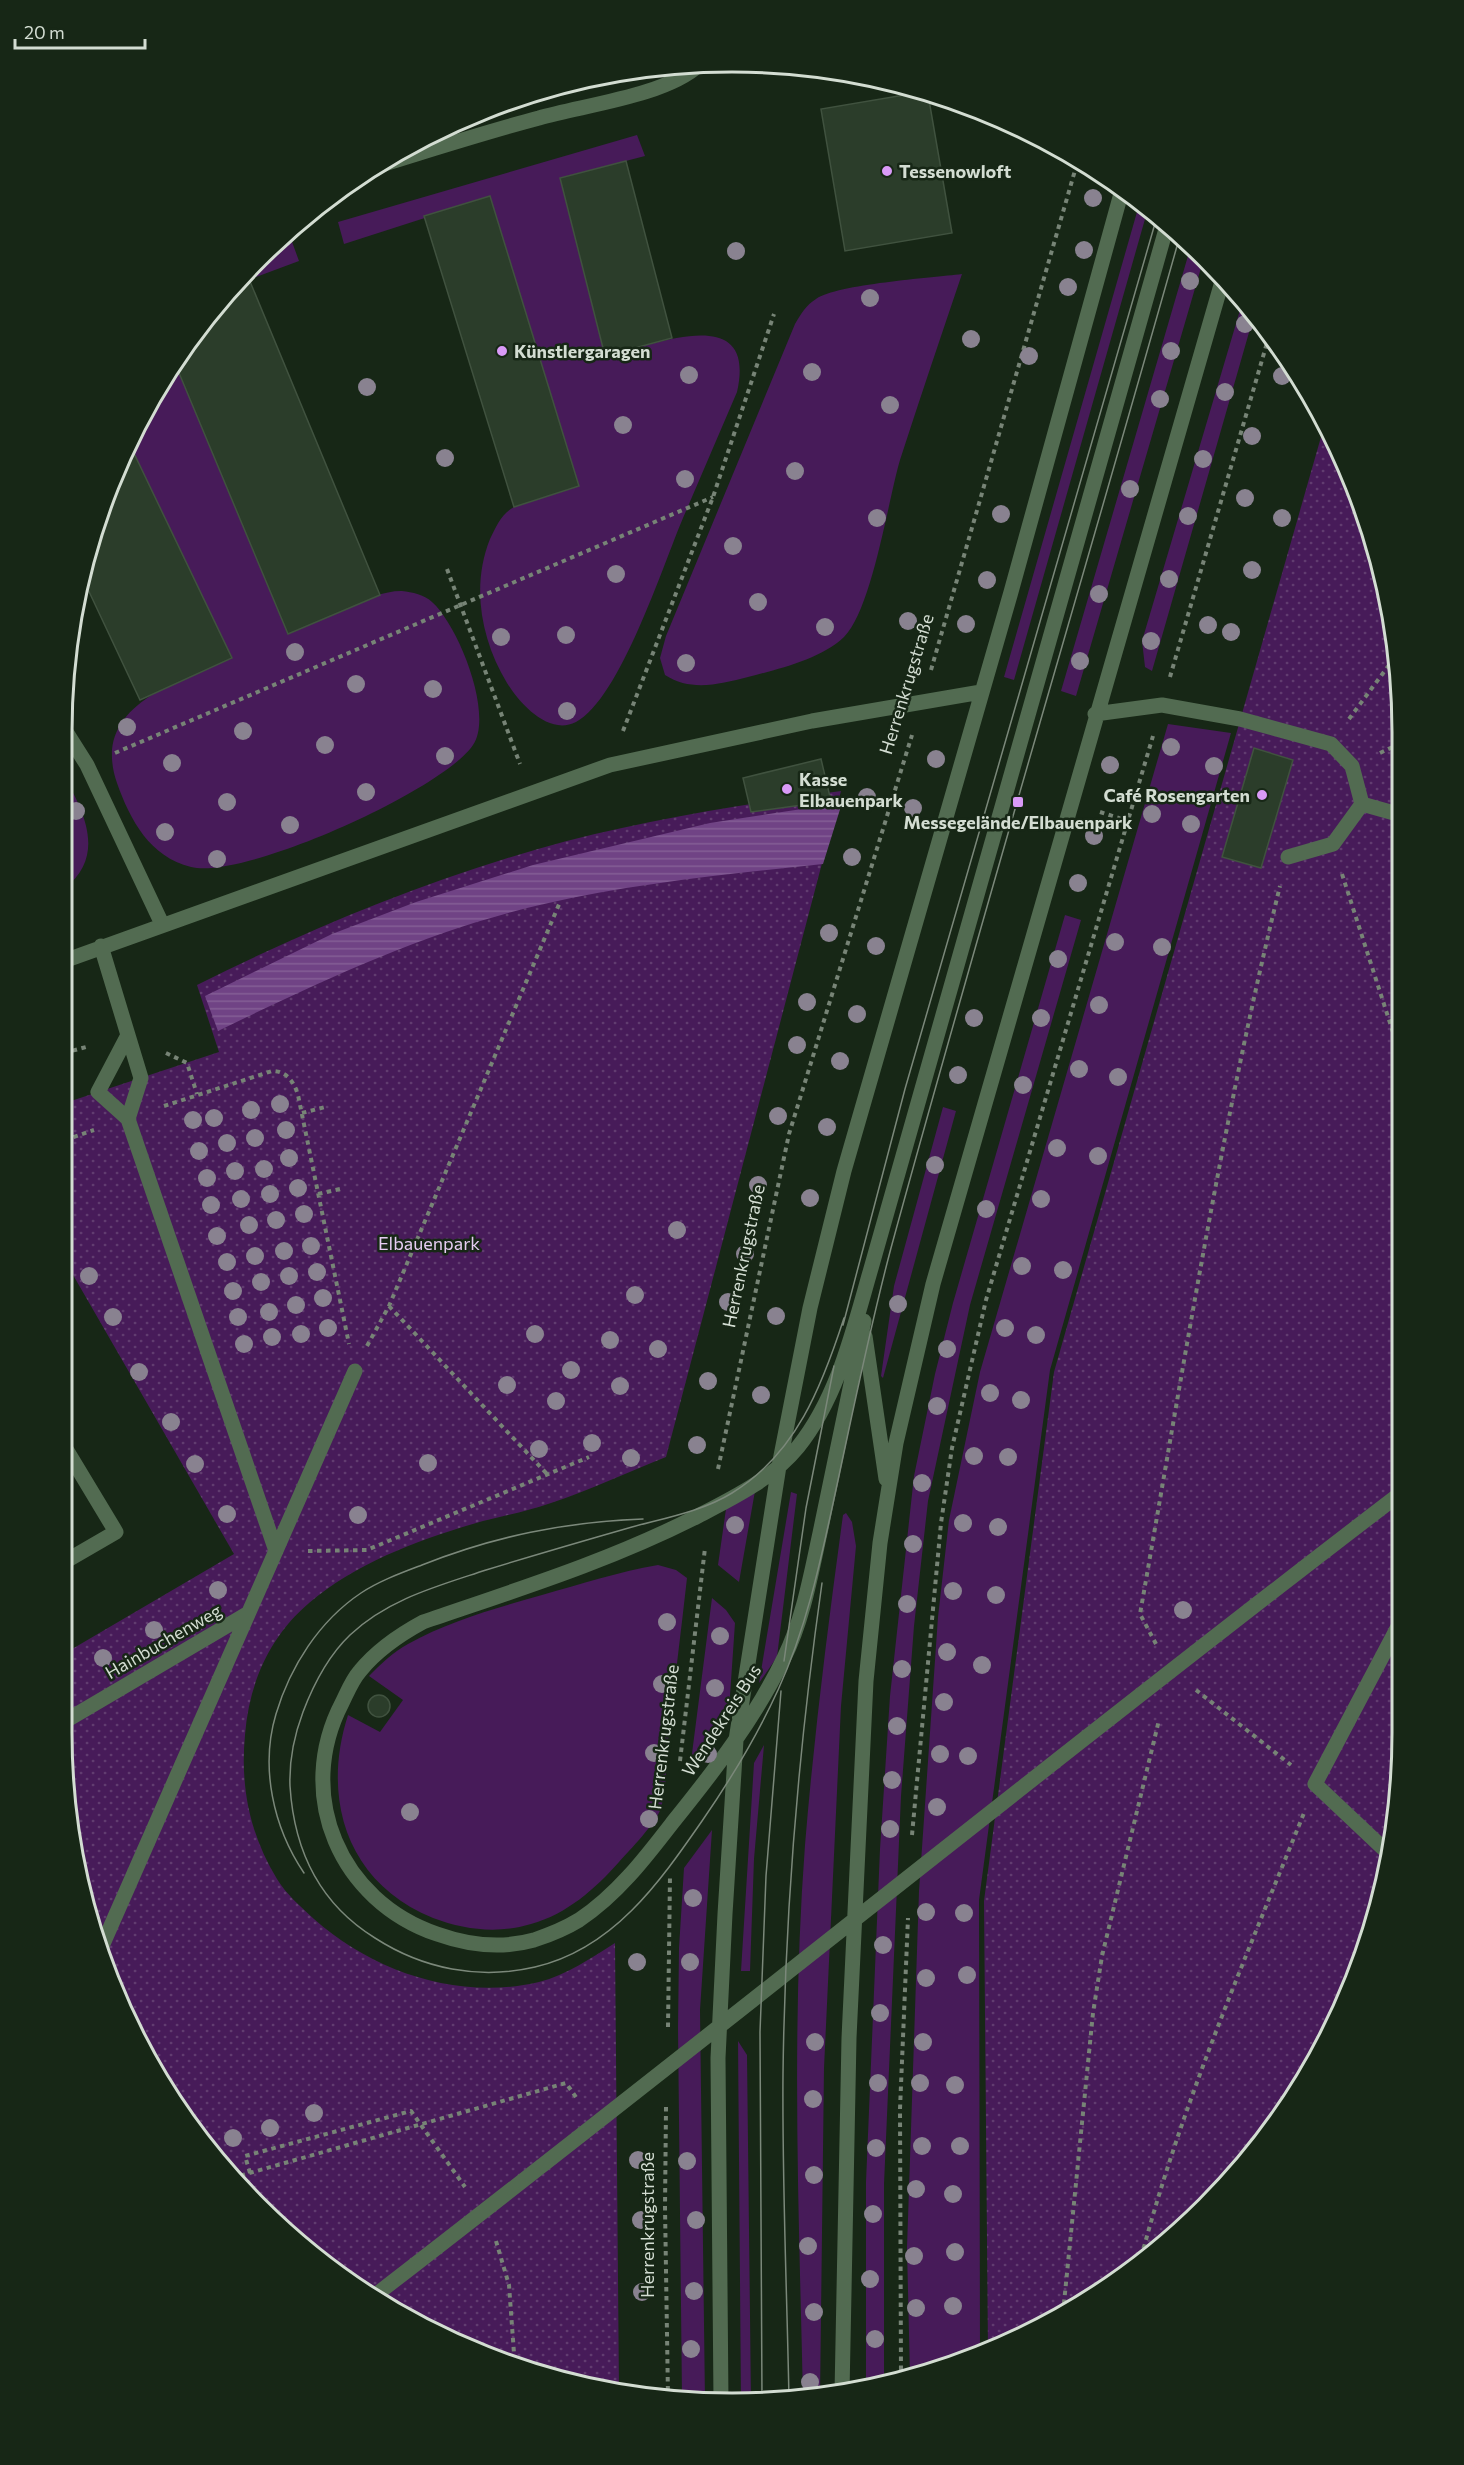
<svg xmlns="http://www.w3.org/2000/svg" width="1464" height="2465" font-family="Commissioner,sans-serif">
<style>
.grass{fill:#471b59}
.park{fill:url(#park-dots)}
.water{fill:url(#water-rules)}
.building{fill:#2b3d2a;stroke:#40523f;stroke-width:1.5}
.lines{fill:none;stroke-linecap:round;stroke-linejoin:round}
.path{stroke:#778476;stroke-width:4;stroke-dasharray:4.5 4.5;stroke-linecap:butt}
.minor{stroke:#526b51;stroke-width:15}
.tram{stroke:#7b887a;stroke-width:1.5}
.tree{fill:#898290}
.poi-dot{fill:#d99af7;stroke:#172716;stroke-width:2}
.labels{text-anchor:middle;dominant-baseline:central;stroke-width:5;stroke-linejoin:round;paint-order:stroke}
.poi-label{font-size:18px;font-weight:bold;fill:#d3ddd2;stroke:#172716;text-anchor:start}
.street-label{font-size:18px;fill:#d3ddd2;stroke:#172716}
.park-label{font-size:18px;fill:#e6cdf3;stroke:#172716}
.rim{fill:none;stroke:#d3ddd2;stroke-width:3}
</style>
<defs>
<pattern id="park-dots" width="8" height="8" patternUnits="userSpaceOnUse" patternTransform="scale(1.5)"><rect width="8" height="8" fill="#471b59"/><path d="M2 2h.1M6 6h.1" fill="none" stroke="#613c70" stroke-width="1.8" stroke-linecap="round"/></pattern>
<pattern id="water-rules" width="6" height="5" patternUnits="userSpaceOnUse" patternTransform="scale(1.5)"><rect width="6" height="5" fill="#704385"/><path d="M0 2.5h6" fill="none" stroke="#845e95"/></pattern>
</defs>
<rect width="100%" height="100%" fill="#172716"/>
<path class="grass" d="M637 135 645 156 560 178 605 356C651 347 758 299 737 392 719 434 701 476 683 518 663 565 620 699 576 722 549 736 520 704 507 683 481 640 471 586 490 539 496 527 501 514 514 507 534 497 559 494 579 486L490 197 344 244 338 222Z
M1139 205 1147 212 1014 680 1004 677Z
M291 239 299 261 237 284C254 263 266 249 291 239Z
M1190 249 1203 261 1076 696 1061 691Z
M962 274C941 336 920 398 900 460 888 501 872 609 844 637 821 659 779 669 748 677 720 684 691 692 665 675L660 658 666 636 795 324C801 314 806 305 816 299 838 284 930 278 962 274Z
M1243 300 1254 315 1152 671 1145 667 1142 641Z
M174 361 288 633C319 623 371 590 402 591 412 592 425 595 432 602 458 625 494 714 473 745 443 790 244 880 191 867 150 857 130 820 117 783 90 705 177 683 231 658L131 447Z
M1168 724 1231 733 1050 1370 979 1900 980 2355 947 2368 910 2377 907 2248 919 1891 938 1617 949 1520 980 1372Z
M63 774C84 812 107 855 64 889Z
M1065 915 1081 920 970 1305 928 1501 914 1626 901 1796 884 2184V2383L866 2387V2182L880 1849 890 1696 914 1476 935 1374 953 1303Z
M943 1107 956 1111 883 1378 881 1376 894 1286Z
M755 1491 739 1582 718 1565 726 1509Z
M791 1492 797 1494 777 1657 759 1683Z
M846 1513 852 1522 856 1546 841 1706 824 2068 820 2398 803 2399C799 2215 791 2029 805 1845 814 1735 828 1625 843 1515Z
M658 1565 676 1570 687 1578C681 1632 674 1686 668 1740 666 1761 667 1788 661 1808 656 1823 630 1850 619 1862 595 1889 567 1914 531 1924 498 1934 465 1930 433 1918 347 1883 321 1799 348 1715L380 1732 403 1700 369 1676C381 1664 393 1652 408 1644 449 1621 497 1608 542 1595 581 1584 618 1572 658 1565Z
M712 1598 726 1610 735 1623 729 1710 690 1769Z
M764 1745 754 1859 750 1971H741L754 1763Z
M712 1830 700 2010 705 2401 682 2399 678 2028 679 1948 684 1868Z
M738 2041 747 2055 751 2402 741 2403Z"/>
<path class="park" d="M1325 423 1367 517 1401 688V1777L1367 1949 1289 2106 1206 2207 1140 2265 1029 2334 988 2351 984 1901 1054 1372Z
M841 791 666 1457C628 1472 590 1490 551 1503 529 1511 506 1515 483 1521 423 1538 357 1562 309 1603 269 1637 249 1684 245 1735 240 1787 250 1835 277 1879 286 1894 301 1907 314 1919 374 1972 459 2001 539 1982 567 1975 591 1958 615 1943L619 2392 602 2391 517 2368 359 2290 258 2207 200 2141 131 2030 97 1948 67 1821V1652L234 1554 65 1261V1103L219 1052 197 985C307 930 420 883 538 849 637 821 739 805 841 791Z"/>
<path class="water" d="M842 803 823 864C729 874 636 883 544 904 429 930 323 980 218 1031L205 996 332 934 416 902 533 865 710 823Z"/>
<path class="building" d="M922 92 928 94 952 233 845 251 821 109Z
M626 161 672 338 605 356 560 178Z
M490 196 579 486 514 507 424 216Z
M249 279 380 595 288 634 174 361 237 284Z
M131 447 232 658 140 700 84 581 97 516Z
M1254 748 1293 760 1261 868 1222 857Z
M821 759 831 801 751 812 743 778Z
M368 1706a11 11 0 1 1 22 0a11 11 0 1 1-22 0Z"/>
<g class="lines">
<path class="path" d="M447 569 520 764
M931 670 1078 160
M1170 677 1269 336
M1349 719 1395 657
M623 731 713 497 774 314
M115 753 713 497
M1380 753 1401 743
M1100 812 1128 821
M1342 874 1401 1057
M64 1053 86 1047
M166 1053 187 1063 197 1094
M164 1106 272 1071C287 1071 294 1082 298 1095L349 1344
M302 1113 325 1107
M65 1140 94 1130
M318 1194 340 1189
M389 1306 547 1474
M367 1346 389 1306 560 902
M718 1469 789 1134 912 735
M308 1551 367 1550 589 1457
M1156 1644 1140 1614C1183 1371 1221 1126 1280 886
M1196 1690 1291 1765
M680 1761 705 1548
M912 1835 941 1523 952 1448 986 1300 1153 736
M668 2027 670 1876
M666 2107 665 2207 668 2397
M250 2173 245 2156 411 2111 465 2187
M232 2178 566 2083 578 2100
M496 2241 509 2285 515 2367
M1139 2266C1179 2110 1244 1962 1304 1813
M1063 2313 1093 2013 1102 1956 1159 1720
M901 2379 900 2109 908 1918"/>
<path class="minor" d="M371 168C427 151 482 133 539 118 584 105 665 96 699 65
M1095 714 1162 705 1240 719 1331 744 1352 766 1362 804
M63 727 87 765 162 924
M1362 804 1401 815
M1288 857 1333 844 1362 804
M101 946 141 1078 128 1119
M64 961 610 765 812 721 981 692
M128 1035 98 1092 128 1119 276 1551
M864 1321C849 1391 835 1462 820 1533 811 1574 803 1620 784 1658 755 1718 715 1770 673 1822 646 1857 617 1895 579 1920 566 1928 549 1935 534 1940 502 1949 468 1945 437 1934 340 1901 294 1795 342 1703 347 1693 352 1680 360 1671 377 1650 399 1635 423 1622 519 1589 607 1562 698 1516 733 1498 772 1479 798 1447 837 1399 853 1331 870 1272L1166 229
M865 1336 886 1479
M66 1449 116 1532 66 1561
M67 1720 247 1614
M1386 1851 1315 1784 1401 1621
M99 1953 355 1371
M373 2297C717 2032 1055 1757 1401 1493
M842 2393 849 2038 866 1681 880 1543 896 1443 933 1284 1223 278
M721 2402 718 2058 725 1914 736 1740 779 1466 810 1308 844 1171 1011 592 1122 190"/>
<path class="tram" d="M844 1318C822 1386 796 1454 732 1493 703 1511 665 1518 632 1527 583 1541 535 1555 486 1570 438 1586 388 1599 350 1635 328 1656 314 1683 303 1712 294 1736 289 1760 290 1786 294 1850 320 1904 375 1938 423 1969 479 1980 535 1967 613 1949 659 1883 702 1821 731 1779 757 1736 778 1690 808 1625 822 1554 837 1485 854 1406 870 1327 891 1248 983 911 1084 576 1179 239
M843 1325 905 1089 1156 220
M784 1661 806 1508 834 1366
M304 1873C273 1827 260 1767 276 1714 290 1667 319 1621 361 1593 379 1581 401 1573 422 1565 495 1536 565 1522 643 1519
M789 2400C787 2291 782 2182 783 2074 785 1910 799 1745 822 1583
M762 2401 760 2032 766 1876 781 1691"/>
</g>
<g class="tree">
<circle cx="1093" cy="198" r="9"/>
<circle cx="1084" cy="250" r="9"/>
<circle cx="736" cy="251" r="9"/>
<circle cx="1190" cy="281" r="9"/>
<circle cx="1068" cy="287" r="9"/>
<circle cx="870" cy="298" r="9"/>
<circle cx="1245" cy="324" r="9"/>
<circle cx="971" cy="339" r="9"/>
<circle cx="1171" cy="351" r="9"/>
<circle cx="1029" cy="356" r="9"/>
<circle cx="812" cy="372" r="9"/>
<circle cx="689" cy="375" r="9"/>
<circle cx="1282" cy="376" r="9"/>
<circle cx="367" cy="387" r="9"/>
<circle cx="1225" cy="392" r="9"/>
<circle cx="1160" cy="399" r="9"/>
<circle cx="890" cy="405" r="9"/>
<circle cx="623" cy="425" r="9"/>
<circle cx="1252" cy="436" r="9"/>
<circle cx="445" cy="458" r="9"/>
<circle cx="1203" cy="459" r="9"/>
<circle cx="795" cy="471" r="9"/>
<circle cx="685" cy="479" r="9"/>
<circle cx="1130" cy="489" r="9"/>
<circle cx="1245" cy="498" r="9"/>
<circle cx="1001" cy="514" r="9"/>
<circle cx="1188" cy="516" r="9"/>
<circle cx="877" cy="518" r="9"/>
<circle cx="1282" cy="518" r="9"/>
<circle cx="733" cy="546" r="9"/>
<circle cx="1252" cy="570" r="9"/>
<circle cx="616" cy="574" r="9"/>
<circle cx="1169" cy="579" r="9"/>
<circle cx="987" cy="580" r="9"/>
<circle cx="1099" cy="594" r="9"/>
<circle cx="758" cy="602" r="9"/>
<circle cx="908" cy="621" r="9"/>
<circle cx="966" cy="624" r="9"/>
<circle cx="1208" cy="625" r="9"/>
<circle cx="825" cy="627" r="9"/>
<circle cx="1231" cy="632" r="9"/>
<circle cx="566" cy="635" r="9"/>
<circle cx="501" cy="637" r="9"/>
<circle cx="1151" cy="641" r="9"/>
<circle cx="295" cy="652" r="9"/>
<circle cx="1080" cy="661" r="9"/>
<circle cx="686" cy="663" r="9"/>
<circle cx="356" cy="684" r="9"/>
<circle cx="433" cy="689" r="9"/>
<circle cx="567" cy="711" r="9"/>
<circle cx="127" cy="727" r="9"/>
<circle cx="243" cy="731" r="9"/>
<circle cx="325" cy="745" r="9"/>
<circle cx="1171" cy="747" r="9"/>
<circle cx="445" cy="756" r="9"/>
<circle cx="936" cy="759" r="9"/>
<circle cx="172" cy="763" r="9"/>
<circle cx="1110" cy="765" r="9"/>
<circle cx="1214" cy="766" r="9"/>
<circle cx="366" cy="792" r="9"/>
<circle cx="867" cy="797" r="9"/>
<circle cx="227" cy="802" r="9"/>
<circle cx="913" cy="808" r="9"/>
<circle cx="76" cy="811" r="9"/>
<circle cx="1152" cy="814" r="9"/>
<circle cx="1191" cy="824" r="9"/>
<circle cx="290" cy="825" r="9"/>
<circle cx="165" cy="832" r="9"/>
<circle cx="1094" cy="836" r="9"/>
<circle cx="852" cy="857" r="9"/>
<circle cx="217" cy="859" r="9"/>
<circle cx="1078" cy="883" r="9"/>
<circle cx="829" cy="933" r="9"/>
<circle cx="1115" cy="942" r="9"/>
<circle cx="876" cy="946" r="9"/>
<circle cx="1162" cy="947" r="9"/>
<circle cx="1058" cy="959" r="9"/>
<circle cx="807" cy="1002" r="9"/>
<circle cx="1099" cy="1005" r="9"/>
<circle cx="857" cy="1014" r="9"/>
<circle cx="974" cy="1018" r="9"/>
<circle cx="1041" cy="1018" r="9"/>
<circle cx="797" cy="1045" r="9"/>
<circle cx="840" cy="1061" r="9"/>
<circle cx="1079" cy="1069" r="9"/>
<circle cx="958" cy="1075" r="9"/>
<circle cx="1118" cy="1077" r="9"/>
<circle cx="1023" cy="1085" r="9"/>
<circle cx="280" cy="1104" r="9"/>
<circle cx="251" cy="1110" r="9"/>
<circle cx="778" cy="1116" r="9"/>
<circle cx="214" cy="1118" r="9"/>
<circle cx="193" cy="1120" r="9"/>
<circle cx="827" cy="1127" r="9"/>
<circle cx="286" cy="1130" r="9"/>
<circle cx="255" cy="1138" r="9"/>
<circle cx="227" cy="1143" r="9"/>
<circle cx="1057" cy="1148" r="9"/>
<circle cx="199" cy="1151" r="9"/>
<circle cx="1098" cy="1156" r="9"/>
<circle cx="289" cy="1158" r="9"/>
<circle cx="935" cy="1165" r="9"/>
<circle cx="264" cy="1169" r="9"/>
<circle cx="235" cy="1171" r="9"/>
<circle cx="207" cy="1178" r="9"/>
<circle cx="758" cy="1185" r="9"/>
<circle cx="298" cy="1188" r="9"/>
<circle cx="270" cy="1194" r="9"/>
<circle cx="810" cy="1198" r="9"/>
<circle cx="241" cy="1199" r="9"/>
<circle cx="1041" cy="1199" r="9"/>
<circle cx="211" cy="1205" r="9"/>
<circle cx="986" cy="1209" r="9"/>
<circle cx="304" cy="1214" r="9"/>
<circle cx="276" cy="1220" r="9"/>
<circle cx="249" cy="1225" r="9"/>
<circle cx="677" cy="1230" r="9"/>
<circle cx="217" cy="1236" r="9"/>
<circle cx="311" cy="1246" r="9"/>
<circle cx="284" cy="1251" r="9"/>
<circle cx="745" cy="1254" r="9"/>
<circle cx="255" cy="1256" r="9"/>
<circle cx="227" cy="1262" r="9"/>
<circle cx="1022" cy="1266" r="9"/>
<circle cx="1063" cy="1270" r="9"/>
<circle cx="317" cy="1272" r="9"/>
<circle cx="89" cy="1276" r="9"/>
<circle cx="289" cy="1276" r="9"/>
<circle cx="261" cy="1282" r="9"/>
<circle cx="233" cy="1291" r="9"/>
<circle cx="635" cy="1295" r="9"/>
<circle cx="323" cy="1298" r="9"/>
<circle cx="728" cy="1302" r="9"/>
<circle cx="898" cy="1304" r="9"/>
<circle cx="296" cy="1305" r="9"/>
<circle cx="269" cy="1312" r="9"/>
<circle cx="776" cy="1316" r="9"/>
<circle cx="113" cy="1317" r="9"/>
<circle cx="238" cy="1317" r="9"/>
<circle cx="328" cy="1328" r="9"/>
<circle cx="1005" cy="1328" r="9"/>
<circle cx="301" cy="1334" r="9"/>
<circle cx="535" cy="1334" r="9"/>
<circle cx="1036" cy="1335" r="9"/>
<circle cx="272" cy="1337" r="9"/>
<circle cx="610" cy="1340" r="9"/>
<circle cx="244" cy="1344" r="9"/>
<circle cx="658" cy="1349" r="9"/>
<circle cx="947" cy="1349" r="9"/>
<circle cx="571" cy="1370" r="9"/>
<circle cx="139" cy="1372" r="9"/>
<circle cx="708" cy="1381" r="9"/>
<circle cx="507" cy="1385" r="9"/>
<circle cx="620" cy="1386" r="9"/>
<circle cx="990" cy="1393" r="9"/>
<circle cx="761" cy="1395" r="9"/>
<circle cx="1021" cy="1400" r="9"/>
<circle cx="556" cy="1401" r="9"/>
<circle cx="937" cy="1406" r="9"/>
<circle cx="171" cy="1422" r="9"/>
<circle cx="592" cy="1443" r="9"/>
<circle cx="697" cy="1445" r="9"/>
<circle cx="539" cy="1449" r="9"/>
<circle cx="974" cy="1456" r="9"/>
<circle cx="1008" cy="1457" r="9"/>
<circle cx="631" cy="1458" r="9"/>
<circle cx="428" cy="1463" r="9"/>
<circle cx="195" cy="1464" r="9"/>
<circle cx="922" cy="1483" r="9"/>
<circle cx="227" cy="1514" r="9"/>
<circle cx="358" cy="1515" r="9"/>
<circle cx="963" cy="1523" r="9"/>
<circle cx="735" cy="1525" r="9"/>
<circle cx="998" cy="1527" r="9"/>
<circle cx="913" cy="1544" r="9"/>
<circle cx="218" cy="1590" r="9"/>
<circle cx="953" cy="1591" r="9"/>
<circle cx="996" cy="1595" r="9"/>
<circle cx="907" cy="1604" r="9"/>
<circle cx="1183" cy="1610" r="9"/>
<circle cx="667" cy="1622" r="9"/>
<circle cx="154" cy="1630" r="9"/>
<circle cx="720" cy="1636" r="9"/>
<circle cx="947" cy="1652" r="9"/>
<circle cx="103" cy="1658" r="9"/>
<circle cx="982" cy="1665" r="9"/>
<circle cx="902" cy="1669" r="9"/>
<circle cx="662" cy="1684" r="9"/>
<circle cx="715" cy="1688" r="9"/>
<circle cx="944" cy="1702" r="9"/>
<circle cx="897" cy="1726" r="9"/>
<circle cx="654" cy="1753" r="9"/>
<circle cx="708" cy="1754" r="9"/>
<circle cx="940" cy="1754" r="9"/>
<circle cx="968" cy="1756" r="9"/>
<circle cx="892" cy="1780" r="9"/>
<circle cx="937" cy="1807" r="9"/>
<circle cx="410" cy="1812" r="9"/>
<circle cx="649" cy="1819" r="9"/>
<circle cx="890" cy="1829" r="9"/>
<circle cx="693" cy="1898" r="9"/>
<circle cx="926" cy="1912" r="9"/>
<circle cx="964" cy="1913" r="9"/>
<circle cx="883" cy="1945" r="9"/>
<circle cx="637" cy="1962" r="9"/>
<circle cx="690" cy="1962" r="9"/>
<circle cx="967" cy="1975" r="9"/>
<circle cx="926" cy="1978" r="9"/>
<circle cx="880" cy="2013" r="9"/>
<circle cx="815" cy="2042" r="9"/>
<circle cx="923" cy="2042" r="9"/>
<circle cx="878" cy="2083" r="9"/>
<circle cx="920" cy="2083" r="9"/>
<circle cx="955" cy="2085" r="9"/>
<circle cx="813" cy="2099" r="9"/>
<circle cx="314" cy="2113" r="9"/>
<circle cx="270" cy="2128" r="9"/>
<circle cx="233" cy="2138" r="9"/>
<circle cx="922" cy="2146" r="9"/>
<circle cx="960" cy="2146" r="9"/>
<circle cx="876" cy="2148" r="9"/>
<circle cx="638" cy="2160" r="9"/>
<circle cx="687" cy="2161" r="9"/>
<circle cx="814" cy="2175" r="9"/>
<circle cx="916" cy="2189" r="9"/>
<circle cx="953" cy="2194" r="9"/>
<circle cx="873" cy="2214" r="9"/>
<circle cx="641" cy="2220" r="9"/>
<circle cx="696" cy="2220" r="9"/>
<circle cx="808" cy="2246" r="9"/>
<circle cx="955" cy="2252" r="9"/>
<circle cx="914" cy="2256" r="9"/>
<circle cx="870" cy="2279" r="9"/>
<circle cx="694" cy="2291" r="9"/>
<circle cx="642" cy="2292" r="9"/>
<circle cx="953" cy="2306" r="9"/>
<circle cx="916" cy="2308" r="9"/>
<circle cx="814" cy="2312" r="9"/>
<circle cx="875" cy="2339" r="9"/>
<circle cx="691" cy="2349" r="9"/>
<circle cx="810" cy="2382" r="9"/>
</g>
<g class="poi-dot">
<circle cx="887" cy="171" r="6"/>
<circle cx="502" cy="351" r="6"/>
<circle cx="787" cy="789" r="6"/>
<circle cx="1262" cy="795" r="6"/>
<rect x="1012" y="796" width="12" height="12" rx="3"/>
</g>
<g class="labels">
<g class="poi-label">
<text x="899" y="171">Tessenowloft</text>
<text x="514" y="351">Künstlergaragen</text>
<text x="799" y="779">Kasse<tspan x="799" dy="21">Elbauenpark</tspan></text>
<text x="1250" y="795" text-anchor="end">Café Rosengarten</text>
<text x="1018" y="822" text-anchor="middle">Messegelände/Elbauenpark</text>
</g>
<g class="street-label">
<text transform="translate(906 684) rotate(-73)">Herrenkrugstraße</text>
<text transform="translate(743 1256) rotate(-78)">Herrenkrugstraße</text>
<text transform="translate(163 1641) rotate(-30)">Hainbuchenweg</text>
<text transform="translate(721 1720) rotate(-57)">Wendekreis Bus</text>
<text transform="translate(663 1737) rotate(-83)">Herrenkrugstraße</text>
<text transform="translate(647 2225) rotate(-90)">Herrenkrugstraße</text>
</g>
<g class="park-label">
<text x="429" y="1243">Elbauenpark</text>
</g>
</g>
<path d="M0 0H1464V2465H0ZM732 72H732A660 660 0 0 1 1392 732V1733A660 660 0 0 1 732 2393H732A660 660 0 0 1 72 1733V732A660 660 0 0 1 732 72Z" fill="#172716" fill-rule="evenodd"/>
<path class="rim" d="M732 72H732A660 660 0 0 1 1392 732V1733A660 660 0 0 1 732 2393H732A660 660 0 0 1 72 1733V732A660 660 0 0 1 732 72Z"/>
<path d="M15 39v9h130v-9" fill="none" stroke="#d3ddd2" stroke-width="3"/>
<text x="24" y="39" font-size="18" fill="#d3ddd2" stroke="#172716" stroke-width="4.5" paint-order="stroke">20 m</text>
</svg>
